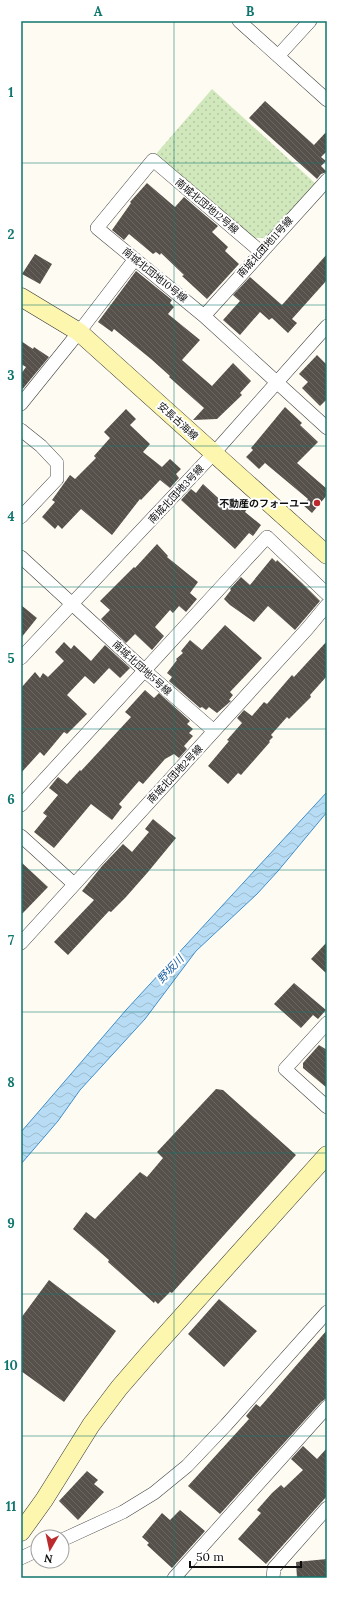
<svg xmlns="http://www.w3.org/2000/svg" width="348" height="1599" font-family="Lora,'Noto Sans JP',serif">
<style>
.park{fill:url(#park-dots)}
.water{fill:url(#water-waves);stroke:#428ec8}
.building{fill:url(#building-back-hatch)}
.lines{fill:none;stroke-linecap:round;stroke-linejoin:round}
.street-casing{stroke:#424242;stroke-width:14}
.secondary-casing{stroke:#313131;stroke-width:19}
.street{stroke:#fff;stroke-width:13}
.secondary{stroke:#fcf6af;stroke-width:18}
.grid{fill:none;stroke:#0f766e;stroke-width:1;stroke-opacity:0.55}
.poi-dot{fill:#bb2b2e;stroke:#fff;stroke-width:1.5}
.labels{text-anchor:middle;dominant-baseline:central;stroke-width:4;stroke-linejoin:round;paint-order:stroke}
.street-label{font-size:10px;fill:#0f0f0f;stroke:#fff}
.poi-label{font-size:10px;font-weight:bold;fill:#0f0f0f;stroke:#fff;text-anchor:end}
.water-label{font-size:11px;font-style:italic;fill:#1c609d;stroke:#fff}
.neatline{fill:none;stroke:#0f766e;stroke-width:1.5}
.grid-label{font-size:13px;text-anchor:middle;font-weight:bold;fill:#0f766e}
</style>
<defs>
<pattern id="park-dots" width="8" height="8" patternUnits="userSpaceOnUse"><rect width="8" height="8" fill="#d1e8bc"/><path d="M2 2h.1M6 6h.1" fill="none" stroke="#b2c6a0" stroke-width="1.8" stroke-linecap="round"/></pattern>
<pattern id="water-waves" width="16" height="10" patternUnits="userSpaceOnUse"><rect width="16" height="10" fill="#b8dcf4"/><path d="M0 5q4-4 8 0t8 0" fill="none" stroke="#9dbcd0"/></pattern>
<pattern id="building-back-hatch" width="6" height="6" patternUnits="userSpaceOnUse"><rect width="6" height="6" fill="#57514c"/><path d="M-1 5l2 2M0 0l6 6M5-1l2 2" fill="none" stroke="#6a6561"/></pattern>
</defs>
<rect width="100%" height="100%" fill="#fefcf2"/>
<path class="park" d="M212 89 316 184 266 238H251L156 154Z"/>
<path class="water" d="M327 792V812L278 871 257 894 196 951 145 1019 80 1090 58 1121 21 1164V1132L34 1117 126 1010Z"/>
<path class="building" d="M265 101 314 145 327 131V151L321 157 326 161 321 166 327 172 321 174 317 179 249 118Z
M147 183 175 207 184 197 206 216 218 226 212 232 228 247 225 251 239 264 207 299 182 276 184 275 161 253 160 255 156 252 153 254 129 234 124 240 112 230 131 203 130 202Z
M35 254 52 264 40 284 22 274Z
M327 254V280L292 319 297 323 288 333 272 318 269 320 260 312 240 335 223 320 240 301 233 295 250 277 282 305Z
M136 271 172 300 170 303 174 307 168 314 200 340 182 360 212 386 233 363 251 381 240 393 242 395 217 419 193 420 204 408 169 377 170 376 151 359 114 329 112 332 98 322Z
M21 341 33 349 34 347 49 357 21 391V374L26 367 21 364Z
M317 355 327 365V399L320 406 302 388 308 382 299 374Z
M285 407 302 423 300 425 318 442 297 463 327 489V495L312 513 303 505 308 499 265 463 259 469 246 457 253 450 251 448Z
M126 409 136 419 130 425 150 444 143 452 162 467 170 459 181 469 176 474 179 478 170 488 160 480 141 500 140 499 112 535 81 509 62 529 58 525 55 529 42 517 55 502 52 500 70 475 75 479 96 458 94 456 110 438 104 432Z
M203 484 229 508 236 499 247 509 245 512 261 525 253 536 249 533 235 549 181 500 191 489 196 493Z
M157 544 168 556 167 557 198 582 190 593 197 599 186 612 179 606 173 613 170 610 155 627 164 636 152 650 135 634 126 643 108 626 101 619 110 610 100 601 134 567 135 568Z
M272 558 276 562 277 560 302 583 320 601 295 630 268 606 254 622 230 605 224 599 231 590 230 589 241 577 250 585Z
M21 605 37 618 21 638Z
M225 625 262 658 230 692 233 695 229 700 231 701 217 713 209 707 206 710 202 707 200 708 169 681 172 677 167 673 177 660 176 659 183 653 181 651 190 640 202 650Z
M327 641V676L310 695 311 697 289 719 287 717 271 735 273 737 269 741 270 742 241 775 238 773 228 784 208 766 229 741 227 740 242 723 237 718 244 710 252 716 264 702 267 704 292 675 294 677Z
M64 642 71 649 74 645 91 661 105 645 130 668 120 678 109 668 94 684 85 676 67 695 87 714 67 734 64 732 44 756 40 752 21 773V688L35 672 40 678 43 673 48 677 64 661 55 652Z
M145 690 154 698 159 693 190 721 187 724 193 729 189 733 193 736 184 746 187 749 179 758 174 754 165 759 143 784 139 781 119 804 122 807 112 820 91 804 54 848 34 832 47 816 43 813 58 795 49 788 58 777 67 784 80 770 81 771 131 717 125 712Z
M153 819 176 838 148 872 126 897 111 912 109 911 68 955 54 942 94 900 82 891 102 866 123 844 132 852 149 832 145 829Z
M21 862 48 887 21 915Z
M327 942V974L311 959Z
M294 983 326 1010 318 1019 313 1015 301 1028 274 1004Z
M319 1045 327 1050V1088L303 1068V1063Z
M216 1089 223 1090 296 1155 172 1293 170 1292 158 1304 155 1301 154 1303 108 1262 109 1260 73 1229 86 1212 95 1219 140 1172 147 1177 163 1158 157 1152Z
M49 1280 116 1331 64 1402 21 1371V1318Z
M219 1299 257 1331 224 1367 188 1334Z
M327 1330V1398L321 1402 220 1514 188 1486 249 1419 246 1416 256 1404 260 1407Z
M303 1446 317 1459 327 1448V1496L266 1564 238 1539 261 1513 257 1510 272 1493 281 1485 284 1488 303 1470 291 1459Z
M87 1471 98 1480 94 1484 104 1492 78 1520 59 1501Z
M180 1510 205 1531 172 1568 147 1545 149 1543 142 1537 162 1513 170 1520Z
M327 1559V1578H297L296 1562Z"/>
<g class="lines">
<g class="street-casing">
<path id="street" d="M239 21 327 100
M278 56 310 21
M261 252 153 160 97 228 204 316 327 428
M204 316 327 180
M21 404 79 332 135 259
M21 430 41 446 57 463V479L21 517
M21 557 144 670 214 731
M21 658 214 453 327 326
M21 805 267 537 327 594
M21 836 74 884
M21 943 307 629 327 605
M327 1023 285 1069 327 1107
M62 1540 123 1512 154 1493 187 1466 226 1425 327 1312
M21 1558 38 1550
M174 1578 327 1407
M273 1578 274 1568 327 1508"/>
</g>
<g class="secondary-casing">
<path id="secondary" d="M21 297 79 332 327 555
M21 1532 44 1500 91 1425 119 1388 151 1351 327 1155"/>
</g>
<use href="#street" class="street"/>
<use href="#secondary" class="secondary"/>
</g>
<path class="grid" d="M174 21V1578M21 163H327M21 305H327M21 446H327M21 587H327M21 729H327M21 870H327M21 1012H327M21 1153H327M21 1294H327M21 1436H327"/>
<circle class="poi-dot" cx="317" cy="503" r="4"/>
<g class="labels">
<g class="street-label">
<text transform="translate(207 206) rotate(40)">南城北団地12号線</text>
<text transform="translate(265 247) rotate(-48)">南城北団地11号線</text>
<text transform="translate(155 275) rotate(39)">南城北団地10号線</text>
<text transform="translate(178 421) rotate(42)">安長古海線</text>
<text transform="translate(176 494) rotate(-47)">南城北団地3号線</text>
<text transform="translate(142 668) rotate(42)">南城北団地5号線</text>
<text transform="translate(175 774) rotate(-47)">南城北団地2号線</text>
</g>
<g class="poi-label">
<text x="309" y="503">不動産のフォーユー</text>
</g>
<g class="water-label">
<text transform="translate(170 969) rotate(-47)">野坂川</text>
</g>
</g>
<rect width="348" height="1599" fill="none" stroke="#ffffff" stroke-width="44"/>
<g transform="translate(50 1549) rotate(189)"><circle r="19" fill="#ffffff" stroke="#9f9f9f"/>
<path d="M0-3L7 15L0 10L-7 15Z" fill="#bb2b2e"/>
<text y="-6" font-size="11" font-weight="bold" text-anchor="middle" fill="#0f0f0f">N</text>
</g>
<path d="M190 1561v6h111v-6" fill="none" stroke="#0f0f0f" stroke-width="2"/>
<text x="196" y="1561" font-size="12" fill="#0f0f0f" stroke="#ffffff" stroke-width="3" paint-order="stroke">50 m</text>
<rect x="22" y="22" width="304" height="1555" class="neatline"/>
<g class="grid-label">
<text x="98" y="16">A</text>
<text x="250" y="16">B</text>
<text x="11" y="97">1</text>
<text x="11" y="239">2</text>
<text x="11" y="380">3</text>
<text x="11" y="521">4</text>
<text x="11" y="663">5</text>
<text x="11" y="804">6</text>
<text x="11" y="945">7</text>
<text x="11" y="1087">8</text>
<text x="11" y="1228">9</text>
<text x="11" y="1370">10</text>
<text x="11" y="1511">11</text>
</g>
</svg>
